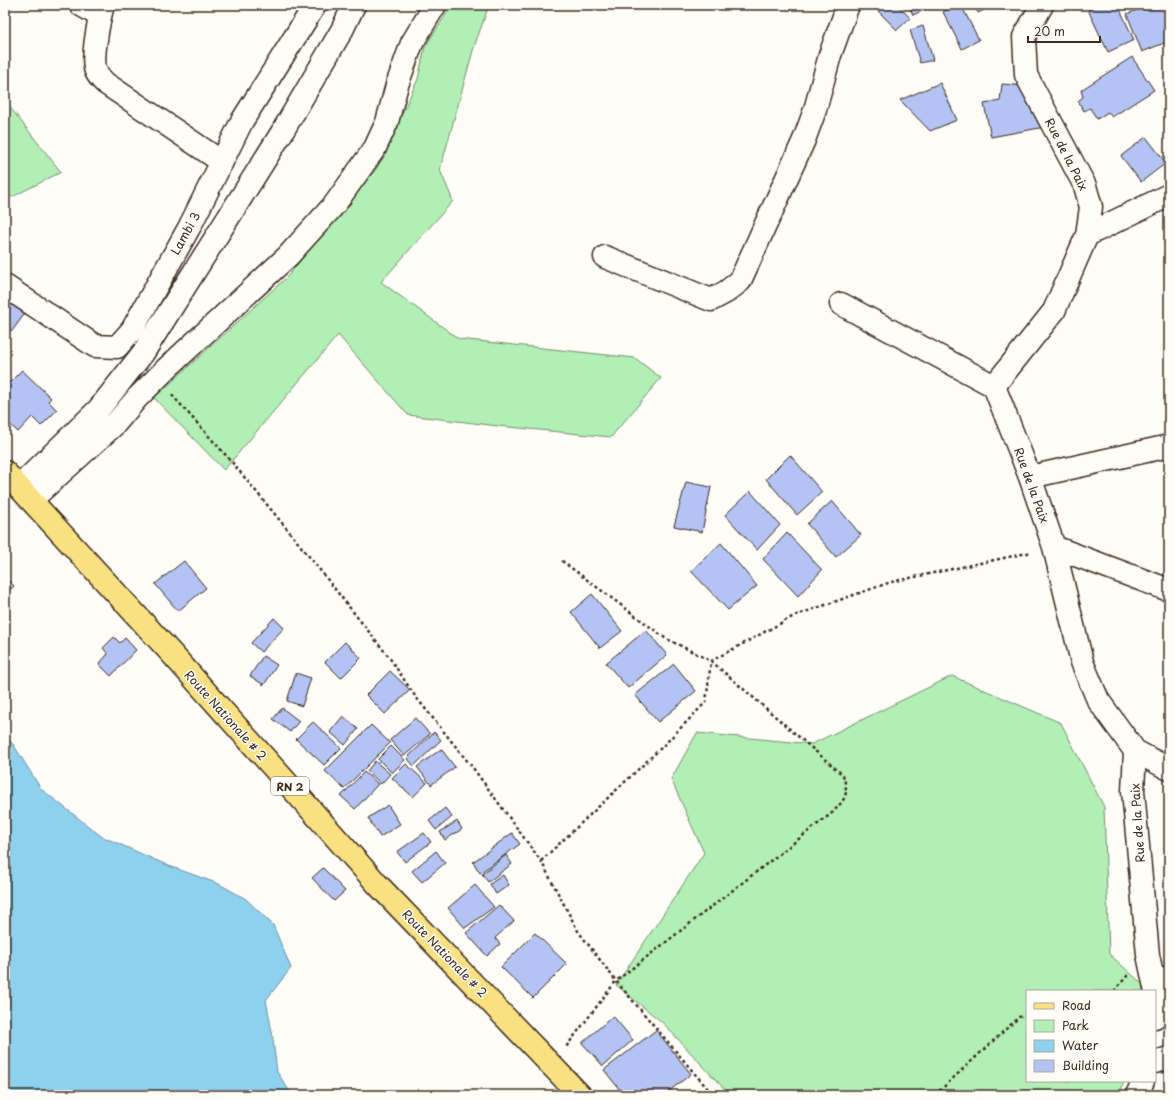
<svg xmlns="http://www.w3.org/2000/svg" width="1174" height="1100" font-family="'Playpen Sans',sans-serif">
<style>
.green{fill:#b1efb5;stroke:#768c6a}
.water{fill:#8ed1ef;stroke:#6d8e9b}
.building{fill:#b3c3f3;stroke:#3b2a1e}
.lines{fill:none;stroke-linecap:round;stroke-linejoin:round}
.minor-casing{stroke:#3b2a1e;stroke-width:25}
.major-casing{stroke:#3b2a1e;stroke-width:25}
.path{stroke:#3b2a1e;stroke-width:2.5;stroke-dasharray:3 3;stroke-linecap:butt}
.minor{stroke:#fdfcf7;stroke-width:22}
.major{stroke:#f9e181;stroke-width:22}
.labels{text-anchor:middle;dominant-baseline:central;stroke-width:3;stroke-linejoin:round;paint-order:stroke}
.shield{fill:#fdfcf7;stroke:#75695f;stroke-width:1}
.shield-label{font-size:11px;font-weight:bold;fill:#3b2a1e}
.street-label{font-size:12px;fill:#3b2a1e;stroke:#fdfcf7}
</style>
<rect width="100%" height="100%" fill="#fdfcf7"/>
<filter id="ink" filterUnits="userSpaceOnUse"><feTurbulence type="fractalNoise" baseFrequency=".025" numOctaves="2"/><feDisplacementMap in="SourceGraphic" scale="8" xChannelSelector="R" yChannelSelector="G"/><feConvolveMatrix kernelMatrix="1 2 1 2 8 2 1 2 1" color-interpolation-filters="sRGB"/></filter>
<g filter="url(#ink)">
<path class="green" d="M452 5H489L474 47 440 170 453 201 381 282 459 339 635 358 661 378 611 437 498 426 408 415 338 335 224 470 154 398 287 277 377 168 418 79 425 47Z
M5 101 61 172 12 197 5 194Z
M952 676 1061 723 1104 807 1109 954 1148 989 1147 991H1027V1081H1124L1120 1095H730L663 1023 616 985 704 853 671 779 697 733 812 744Z"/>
<path class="water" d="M5 736 13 744 41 789 101 836 169 866 219 884 246 899 273 925 291 968 266 1000 272 1032 277 1072 292 1095H5Z"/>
<path class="building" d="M879 5H898L910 18 897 30 875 8Z
M909 5H935L913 15Z
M957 5H961L979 40 962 49 943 12Z
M974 5H994L978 13Z
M1098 5H1118L1134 40 1108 52 1088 10Z
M1149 5H1163L1169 20V41L1142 52 1127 14Z
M923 26 933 60 920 63 910 30Z
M1132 57 1154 90 1112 117 1108 112 1097 119 1090 108 1084 111 1078 101 1083 97 1081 90Z
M940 83 957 120 930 131 900 100Z
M1002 84 1026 86 1045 127 991 137 984 104 1000 101Z
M1146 137 1166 163 1141 182 1121 156Z
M5 297 26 312 12 331 5 326Z
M22 370 51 398 48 401 57 410 41 426 32 417 18 432 5 420V387Z
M790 455 822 492 797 515 766 479Z
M686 482 711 487 702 532 674 526Z
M750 491 780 525 757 550 725 515Z
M832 501 861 535 836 557 807 524Z
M787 533 822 570 798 596 763 559Z
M721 543 757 586 728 610 691 571Z
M184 561 206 588 178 611 155 584Z
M5 577 14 586 5 594Z
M592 594 622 631 600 648 571 612Z
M274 618 284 628 261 652 251 643Z
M646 630 667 655 628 688 606 663Z
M114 637 120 643 125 638 136 650 111 676 99 664 108 654 103 648Z
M345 642 361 658 341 678 325 662Z
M263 656 277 665 264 685 250 676Z
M674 664 696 691 658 722 635 695Z
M390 671 410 690 385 714 366 695Z
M296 673 311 678 302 706 287 701Z
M282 708 299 721 290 732 273 719Z
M343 716 358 729 345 745 330 732Z
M415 718 430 734 404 756 390 740Z
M313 722 341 748 324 765 296 739Z
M371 725 390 743 344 789 325 771Z
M434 732 441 740 414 766 407 758Z
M391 746 405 760 392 773 378 759Z
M441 749 455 767 431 785 417 767Z
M375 761 390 774 381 784 367 771Z
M406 764 427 783 413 797 392 778Z
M364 772 378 784 355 809 341 796Z
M388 805 400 824 380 837 368 818Z
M445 808 452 817 436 830 429 821Z
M457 821 462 829 445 840 440 832Z
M424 833 431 842 405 862 397 852Z
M512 833 520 844 480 873 473 862Z
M436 851 445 863 422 882 412 871Z
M506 855 512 864 488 882 482 874Z
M323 868 345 891 334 901 312 878Z
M503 875 509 885 496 894 490 884Z
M475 885 494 907 465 928 448 908Z
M499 905 514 921 495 938 500 944 487 956 466 933Z
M535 933 567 964 533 998 501 967Z
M613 1016 633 1040 603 1066 582 1043Z
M656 1030 691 1074 664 1095H624L604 1070Z"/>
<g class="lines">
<g class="minor-casing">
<path id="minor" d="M81 5 100 16
M103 5C99 19 92 55 95 68 96 74 101 79 105 83L222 162
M1042 5 1024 37 1026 75 1085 186 1091 207 1087 235 1054 311 994 386 1030 477 1054 547 1082 662 1098 700 1135 751 1133 791 1148 955 1157 997
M1087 235 1169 195
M605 257 711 300 726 292 740 281 804 140 815 110 830 55 848 5
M5 286 95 346 117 347 132 330 190 226 242 121 315 5
M841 304 994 386
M1030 477 1169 446
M19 487 98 410 143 353 281 134 342 30 354 5
M31 500 115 424 137 398 166 369 288 256 335 204 375 148 387 122 397 85 412 43 435 5
M1054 547 1169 590
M1135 751 1169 769
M1155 1017 1157 997 1169 977
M1155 1062 1169 1058
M1137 1095 1143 1081"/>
</g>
<g class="major-casing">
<path id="major" d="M5 472 172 654 379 886 580 1095"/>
</g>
<path class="path" d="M172 395 231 461 292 535 389 657 415 696 473 768 541 861 578 931 616 981 566 1047
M562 561 665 638 711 661 843 775C849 796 846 798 832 813L616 981 713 1095
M541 861 663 746 706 702 711 661 794 616 891 582 1032 552
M1114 991 1128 975
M935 1095 1019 1017 1027 1015"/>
<use href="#minor" class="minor"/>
<use href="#major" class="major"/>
</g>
</g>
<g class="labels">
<rect class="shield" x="271" y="777" width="38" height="18" rx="3"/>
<g class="shield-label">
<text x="290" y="786">RN 2</text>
</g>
<g class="street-label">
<text transform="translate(1067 154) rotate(63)">Rue de la Paix</text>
<text transform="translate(185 233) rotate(-61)">Lambi 3</text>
<text transform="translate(1032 485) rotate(70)">Rue de la Paix</text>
<text transform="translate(226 715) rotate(48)">Route Nationale # 2</text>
<text transform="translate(1137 823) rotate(-94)">Rue de la Paix</text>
<text transform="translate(445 953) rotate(46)">Route Nationale # 2</text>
</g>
</g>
<rect width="1174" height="1100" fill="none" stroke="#fdfcf7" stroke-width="20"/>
<rect x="10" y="10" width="1154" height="1080" fill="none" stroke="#3b2a1e" stroke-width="1.5" filter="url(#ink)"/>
<rect x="1026" y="990" width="130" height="92" fill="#fdfcf7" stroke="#afa8a0"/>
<rect x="1034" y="1003" width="20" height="6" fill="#f9e181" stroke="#afa8a0"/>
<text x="1062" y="1010" font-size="12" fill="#3b2a1e">Road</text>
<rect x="1034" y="1020" width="20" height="12" fill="#b1efb5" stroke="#afa8a0"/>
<text x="1062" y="1030" font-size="12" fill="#3b2a1e">Park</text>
<rect x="1034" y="1040" width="20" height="12" fill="#8ed1ef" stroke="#afa8a0"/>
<text x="1062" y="1050" font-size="12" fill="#3b2a1e">Water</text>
<rect x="1034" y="1060" width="20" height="12" fill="#b3c3f3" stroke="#afa8a0"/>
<text x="1062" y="1070" font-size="12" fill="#3b2a1e">Building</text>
<path d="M1028 36v6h72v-6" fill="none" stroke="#3b2a1e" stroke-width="2"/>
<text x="1034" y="36" font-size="12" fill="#3b2a1e" stroke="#fdfcf7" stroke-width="3" paint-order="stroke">20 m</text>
</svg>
